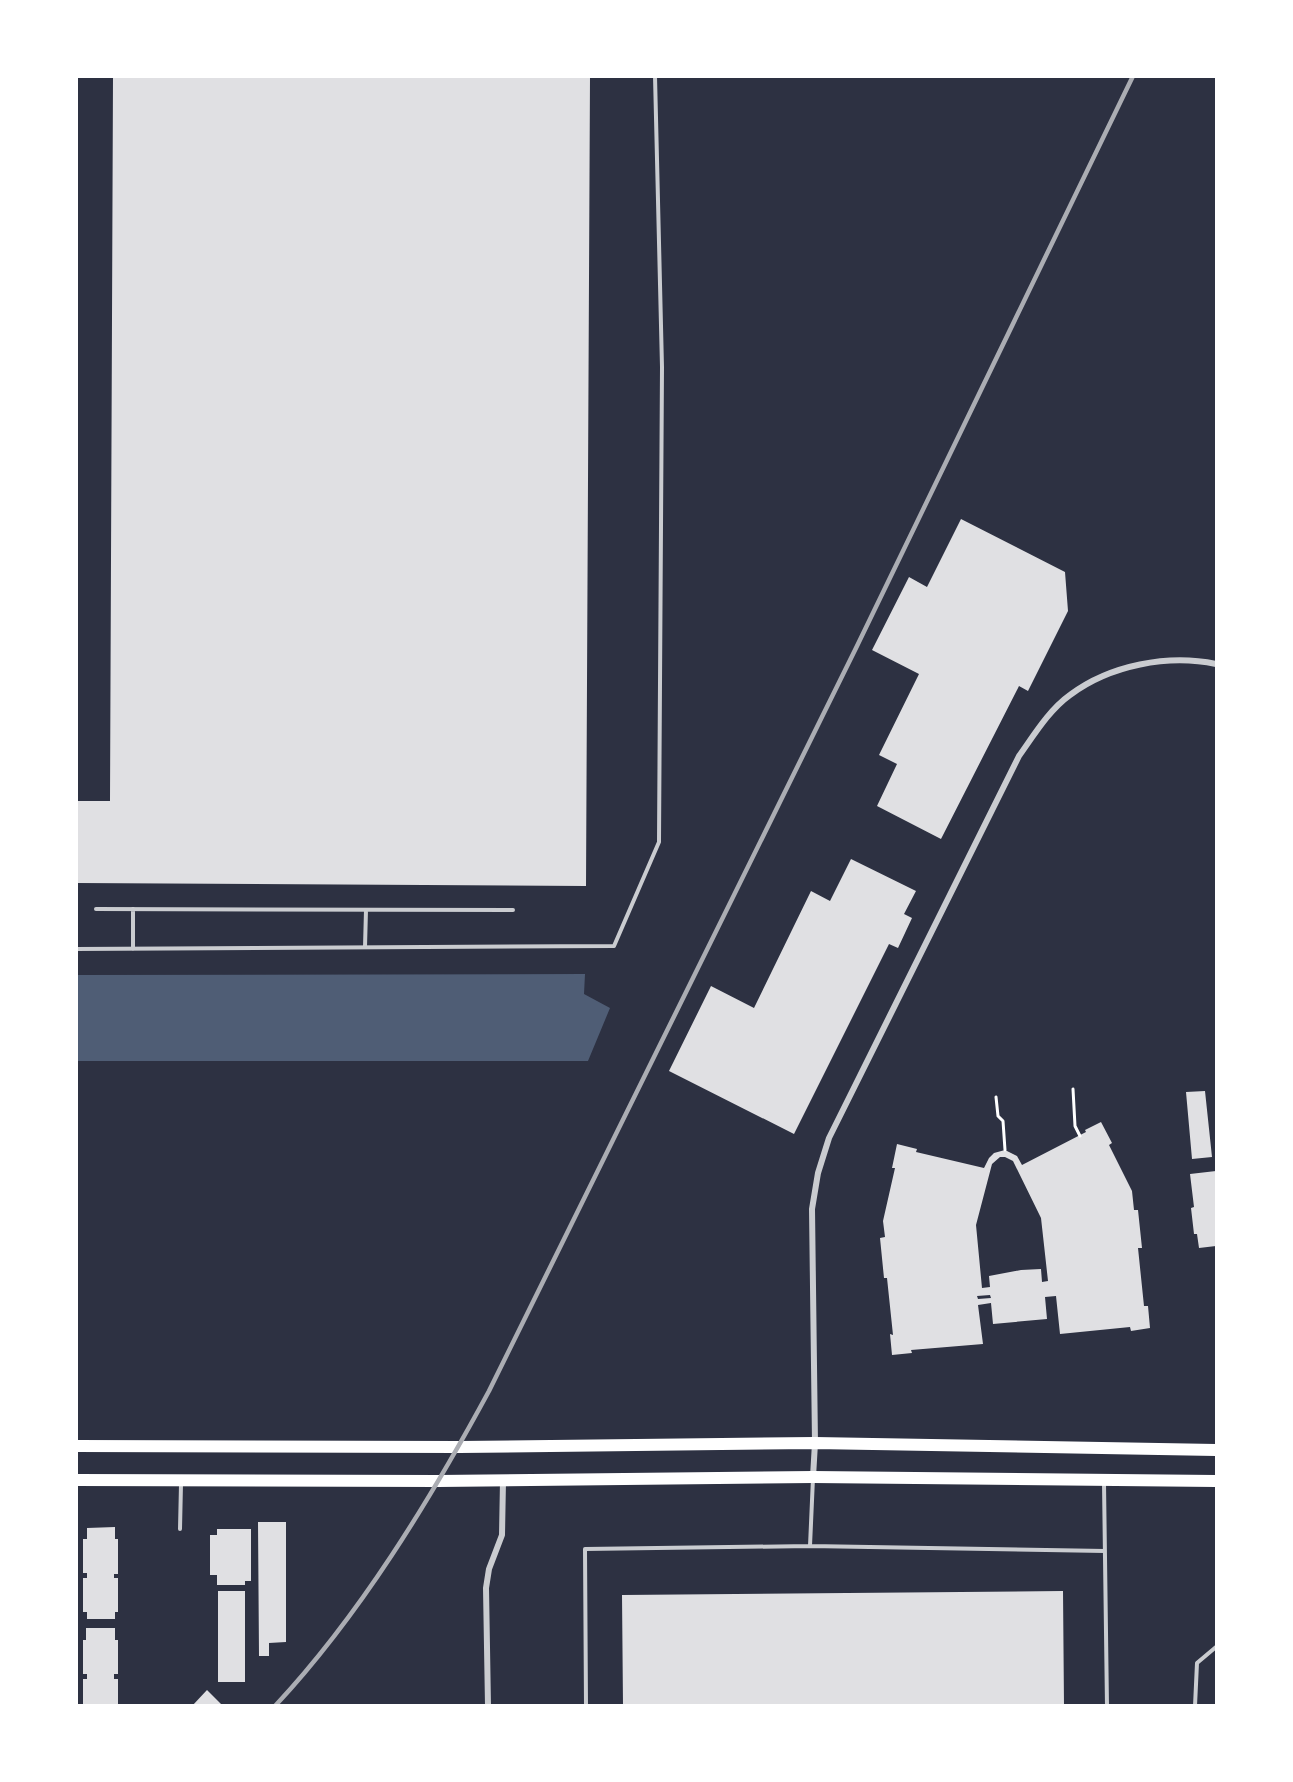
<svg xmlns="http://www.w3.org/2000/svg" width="1293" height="1782" font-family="'Fira Sans',sans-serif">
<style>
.water{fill:#4f5d75}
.building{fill:#e0e0e3;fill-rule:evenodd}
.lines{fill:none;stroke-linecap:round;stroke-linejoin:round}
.path{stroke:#fff;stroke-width:3}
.service{stroke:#caccd0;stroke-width:4}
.minor{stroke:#caccd0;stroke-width:6}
.primary{stroke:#fff;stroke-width:12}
.rail{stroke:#abadb3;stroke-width:4.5}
</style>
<rect width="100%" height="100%" fill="#2d3142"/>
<path class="water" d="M585 974 584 994 610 1008 588 1061H77V975Z"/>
<path class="building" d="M113 76H590L586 886 76 883V801H110Z
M961 519 1065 572 1068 611 1028 691 1019 686 941 839 877 806 897 764 879 755 919 674 872 650 909 577 927 587Z
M851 859 916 891 904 914 912 918 898 948 889 944 794 1134 669 1071 711 986 754 1008 811 891 830 901Z
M1205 1091 1212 1157 1192 1159 1186 1092Z
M1101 1122 1112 1143 1109 1145 1132 1191 1134 1210H1138L1142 1248H1138L1144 1306H1148L1150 1328 1131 1331 1130 1327 1060 1334 1056 1296 1045 1297 1047 1319 993 1324 991 1303 978 1305 983 1344 911 1350 912 1353 892 1355 890 1334 893 1335 887 1278H884L880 1238 885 1237 883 1221 895 1168H892L897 1144 917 1149 916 1152 984 1168 989 1158 994 1153 1005 1150 1017 1156 1022 1165 1086 1132 1085 1130ZM1000 1157H1005L1013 1161 1041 1218 1048 1281 1042 1282 1041 1269 1021 1270 989 1276 990 1287 982 1288 976 1225 992 1164ZM990 1295 991 1298 978 1299 977 1296Z
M1216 1171V1246L1199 1248 1197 1234H1194L1191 1208 1194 1207 1190 1174Z
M258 1522H286V1642L269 1643V1656H259Z
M115 1527V1539H118V1574H114V1578H118V1612H115V1619H87V1612H83V1578H87V1573H83V1539H87V1528Z
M217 1529H251V1581H245V1585H217V1575H210V1535H217Z
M218 1591H245V1682H218Z
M1063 1591 1064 1706H623L622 1595Z
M86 1628H115V1640H118V1674H114V1679H118V1706H83V1679H87V1674H83V1640H86Z
M207 1690 223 1706H192Z"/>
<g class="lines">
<path class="path" d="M1073 1089 1075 1126 1080 1136
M996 1097 998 1116 1003 1121 1005 1150"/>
<path class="service" d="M96 909 513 910
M133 909V949
M365 947 366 910
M76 949 614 946 659 842 662 367 655 76
M1104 1483 1107 1706
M180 1529 181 1484
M810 1546 1105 1551
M586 1706 585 1549 810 1546 813 1478
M1195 1706 1197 1663 1216 1647"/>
<path class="minor" d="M813 1477 815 1443 812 1209 818 1173 829 1138 1019 756C1034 735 1049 710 1070 695 1110 665 1168 654 1216 664
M488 1706 486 1588 489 1569 502 1535 503 1481"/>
<path class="primary" d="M76 1446 459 1447 815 1443 1216 1450
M76 1480 438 1481 813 1477 1216 1481"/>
<path class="rail" d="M275 1706C360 1615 430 1500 489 1391L857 646 1133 76"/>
</g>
<rect width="1293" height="1782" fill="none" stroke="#ffffff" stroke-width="156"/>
</svg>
